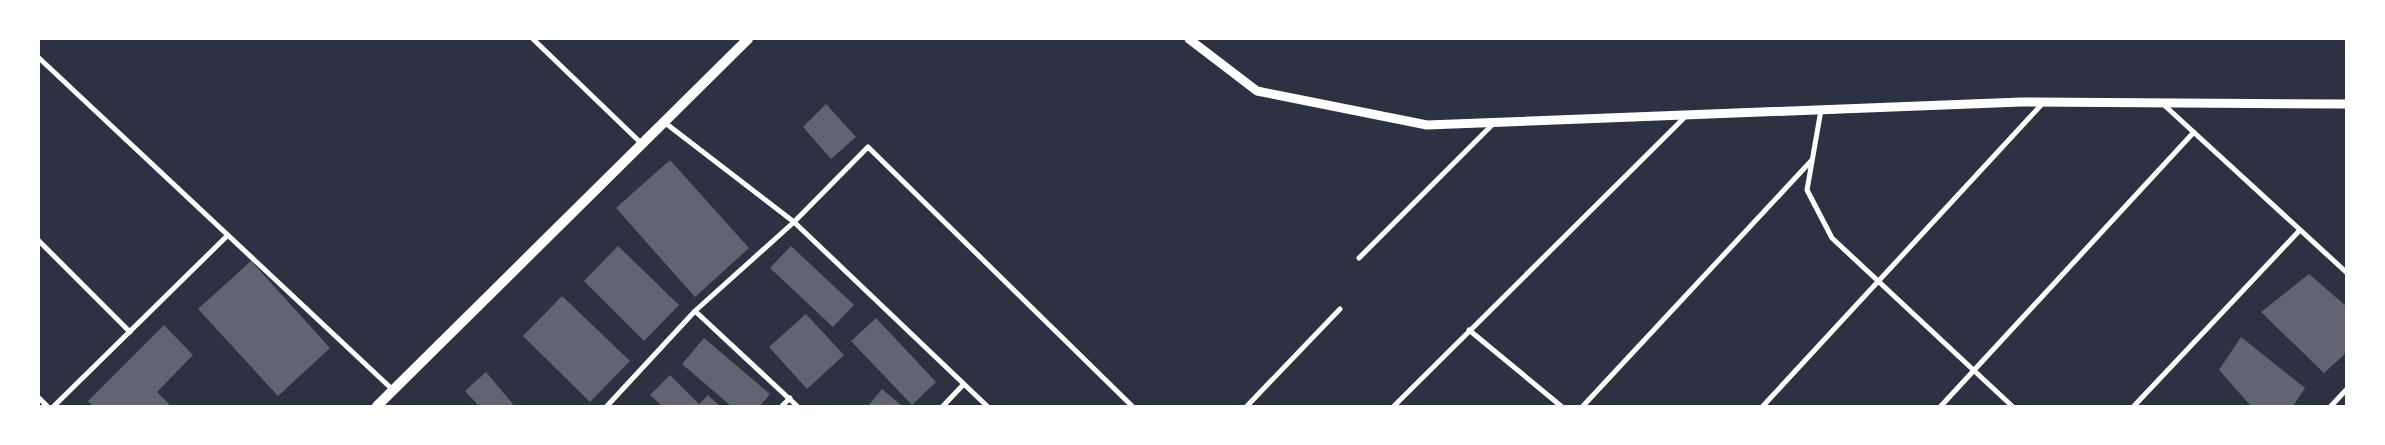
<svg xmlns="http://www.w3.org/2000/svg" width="2385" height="445" font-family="Georgia,serif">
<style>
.building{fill:#626471}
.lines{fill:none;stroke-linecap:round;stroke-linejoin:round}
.minor{stroke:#fff;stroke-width:5}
.tertiary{stroke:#fff;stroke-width:9}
.secondary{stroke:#fff;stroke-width:10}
</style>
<rect width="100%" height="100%" fill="#2d3142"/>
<path class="building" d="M826 104 856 137 831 159 803 127Z
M670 160 749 248 695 297 616 208Z
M618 246 679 305 644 341 584 281Z
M791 246 854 305 833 327 770 268Z
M251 261 330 348 278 396 198 309Z
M2309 274 2346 306V353L2324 373 2261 312Z
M562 296 630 361 590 402 523 336Z
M806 314 844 355 807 389 769 347Z
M876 318 936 382 912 405 851 341Z
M164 325 193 355 157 392 171 406H93L88 401Z
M2241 337 2305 388 2293 406H2251L2219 370Z
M704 338 770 394 760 406H731L682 364Z
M486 372 513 404 511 406H479L465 391Z
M670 375 699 404 708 395 720 406H662L650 395Z
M882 389 902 406H868Z"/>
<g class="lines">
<path class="minor" d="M533 39 642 144
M39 58 393 390
M2163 104 2346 272
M1821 110 1807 190 1832 238 2012 406
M664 122 794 222 987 406
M39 241 130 332
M1359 258 1495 122
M695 311 797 406
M1469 330 1561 406
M39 398 47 406
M54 406 228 235
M607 406 695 311 794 222 868 147 1132 406
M782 406 790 398
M943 406 963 385
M1247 406 1340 309
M1394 406 1686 116
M1583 406 1812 160
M1763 406 2043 103
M1941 406 2194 132
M2134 406 2300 230
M2331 406 2346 390"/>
<path class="tertiary" d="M1189 39 1257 91 1427 125 2021 102 2346 104"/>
<path class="secondary" d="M377 406 748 39"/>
</g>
<rect width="2385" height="445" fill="none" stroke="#ffffff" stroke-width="80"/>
</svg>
